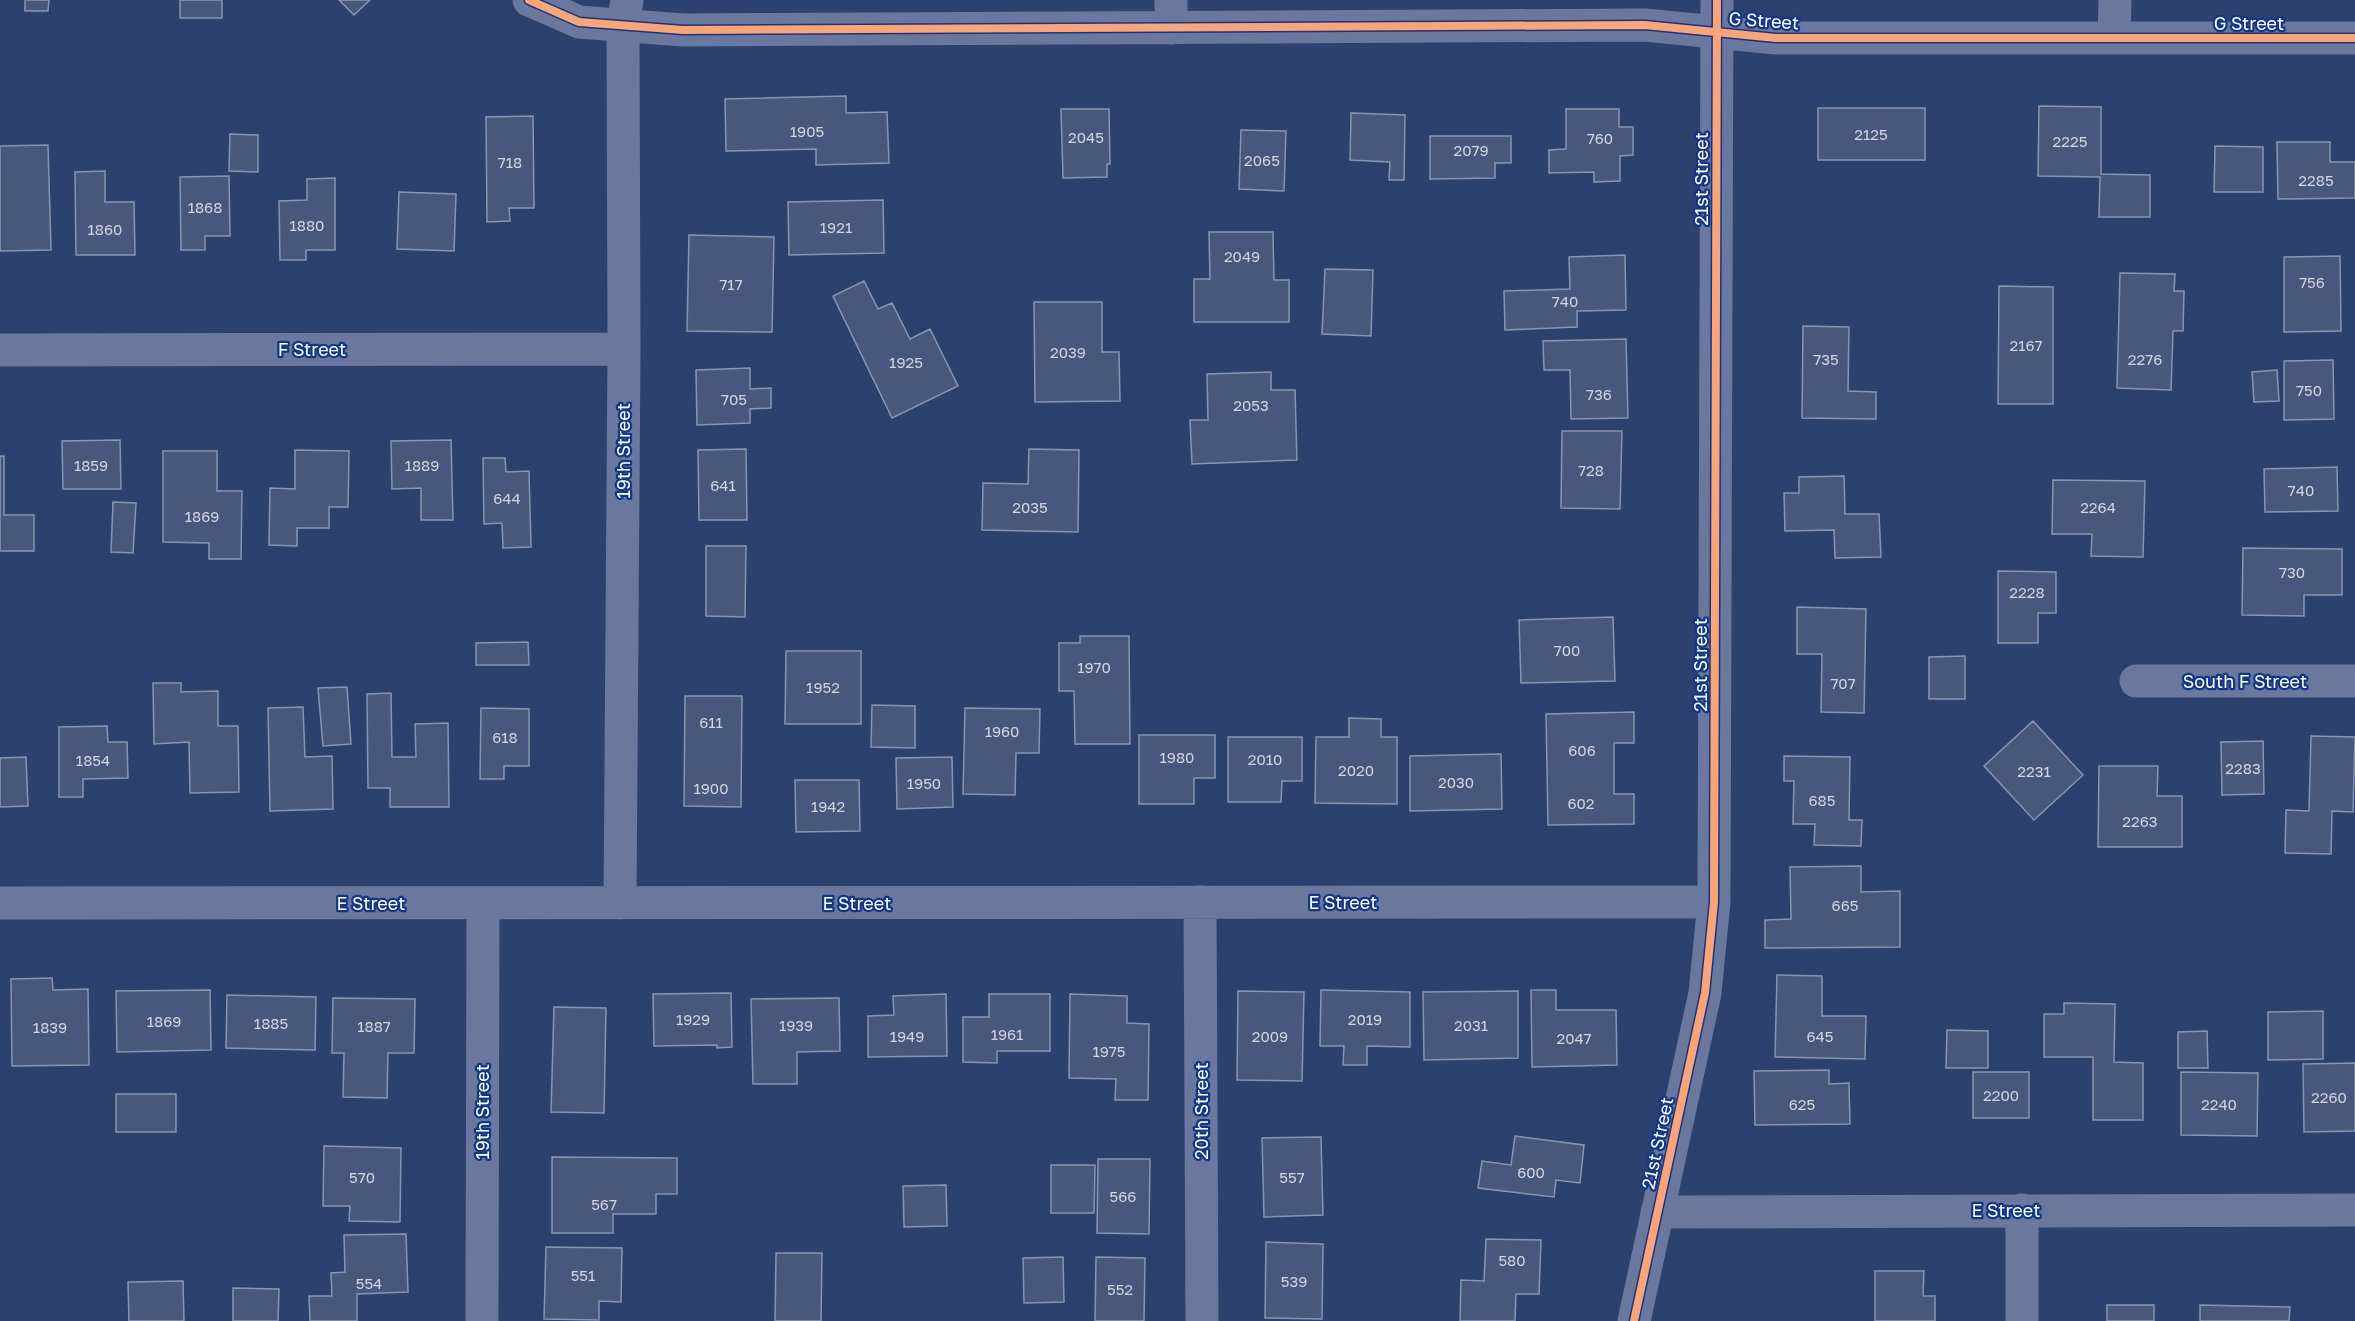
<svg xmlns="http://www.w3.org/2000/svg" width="2355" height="1321" font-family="'Golos Text',sans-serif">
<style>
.building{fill:#48587d;stroke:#8895b2;stroke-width:1.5}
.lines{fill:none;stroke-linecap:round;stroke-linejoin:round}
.minor{stroke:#69789c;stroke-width:33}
.cycleway-casing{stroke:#12368a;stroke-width:11}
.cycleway{stroke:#fda474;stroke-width:8}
.labels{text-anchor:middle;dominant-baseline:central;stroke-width:4.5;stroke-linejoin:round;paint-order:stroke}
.number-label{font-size:15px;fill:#d1d5de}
.street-label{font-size:18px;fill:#fff;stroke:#12368a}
</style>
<rect width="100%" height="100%" fill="#2d416f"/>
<path class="building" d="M25 0H49L48 11H25Z
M180 0H222V18H180Z
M339 0H370L354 15Z
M846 96V113L887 112 889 163 816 165V149L726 151 725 99Z
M2039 106 2101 107V174L2150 175V217H2099L2100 177 2038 176Z
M1818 108H1925V160H1818Z
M1061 109H1109L1110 164H1107V177L1063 178Z
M1566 109H1619V127H1633V155L1620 156V181L1594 182V172L1549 173V150L1566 149Z
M1351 113 1405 115 1404 180H1389L1390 162 1350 160Z
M533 116 534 208H509L510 221 487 222 486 117Z
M1241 130 1286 131 1284 191 1239 189Z
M230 134 258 135V172L229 171Z
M1430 136H1511V163H1495V178L1430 179Z
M2277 142H2330V162H2355V198L2278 199Z
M48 145 51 250 0 251V146Z
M2215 146 2263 147V192H2214Z
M105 171V202H134L135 255H76L75 172Z
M229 176 230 236H205V250H181L180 177Z
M335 178V250H306V260H280L279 201 307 200V179Z
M399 192 456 194 454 251 397 249Z
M883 200 884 253 789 255 788 202Z
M1209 232H1273L1274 280H1289V322H1194V279H1210Z
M689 235 774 237 772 332 687 331Z
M1625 255 1626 310 1577 311V327L1505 330 1504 291 1570 289 1569 257Z
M2340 256 2341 331 2284 332V257Z
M1325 269 1373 270 1371 336 1322 334Z
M2120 273 2175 274 2174 291H2184L2183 331H2173L2171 390 2117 388Z
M864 281 878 309 892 303 910 339 930 329 958 386 892 418 833 296Z
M1999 286 2053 287V404H1998Z
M1034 302H1102V352H1119L1120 401 1035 402Z
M1803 326 1849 327 1848 391 1876 392V419L1802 418Z
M1626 339 1628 418 1571 419 1570 370H1544L1543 341Z
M2333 360 2334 419 2284 420V361Z
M750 368V389L771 388V408L750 409V423L697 425 696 370Z
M2277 370 2279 401 2254 402 2252 372Z
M1271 372V390H1295L1297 460 1192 464 1190 420H1208L1207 374Z
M1562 431H1622L1620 509 1561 508Z
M120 440 121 489H63L62 441Z
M451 440 453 520H421V488L392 489 391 441Z
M746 449 747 520H699L698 450Z
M1029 449 1079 450 1078 532 982 530 983 483 1028 484Z
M295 450 349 451 348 507H329V528H297V546L269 545 270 488 295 489Z
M163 451H217V491H242L241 559H209V543L163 542Z
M0 456H4V515H34V551H0Z
M483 458H505L506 472 529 471 531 547 503 548 502 523 484 524Z
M2337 467 2338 511 2265 512 2264 469Z
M1844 476 1845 514H1879L1881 557 1835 558 1834 530 1785 531 1784 493H1799V477Z
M2053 480 2145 481 2143 557 2091 556 2092 534H2052Z
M113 502 136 503 133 553 111 552Z
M706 546H746L745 617 706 616Z
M2243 548 2342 549V595H2304V616L2242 615Z
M1998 571 2056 572V613H2038V643H1998Z
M1797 607 1866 609 1864 713 1821 712 1822 654H1797Z
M1613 617 1615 681 1521 683 1519 620Z
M1080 636H1129L1130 744H1075L1074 691H1059V643H1080Z
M528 642 529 665H476V643Z
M786 651H861V724H785Z
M1965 656V699H1929V657Z
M153 683H181V692L218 691V726H238L239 792 190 793 189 742 154 744Z
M347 687 351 744 323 746 318 688Z
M391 693 392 757H416L415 724 448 723 449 807H390V788H368L367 694Z
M685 696H742L741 807 684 806Z
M872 705 915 706V748L871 747Z
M303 707 305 757 332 756 333 809 270 811 268 708Z
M481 708 529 709V766H504V779H480Z
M965 708 1040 709 1039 753H1016L1015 795 963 794Z
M1634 712V743H1614V794H1634V824L1548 825 1546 714Z
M1349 718 1381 719V737H1397V804L1315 803 1316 737H1349Z
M2033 721 2083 775 2034 820 1984 766Z
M107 726 108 742H127L128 778 83 779V797H59V727Z
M1139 735H1215V778H1194V804H1139Z
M2311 736 2355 737 2353 812 2332 811 2331 854 2285 853 2286 810 2309 811Z
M1228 737H1302V781H1282L1281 802H1228Z
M2263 741 2264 794 2222 795 2221 742Z
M1501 754 1502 809 1410 811V756Z
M1784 756 1850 757 1849 820H1862L1861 846 1814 845 1815 824H1793L1794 781H1784Z
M26 757 28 806 0 807V758Z
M952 757 953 807 897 809 896 758Z
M2099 766H2158L2157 796H2182V847H2098Z
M795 780H859L860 831 796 832Z
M1861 866V892L1900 891V947L1765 948V920L1791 919 1790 867Z
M1777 975 1822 976V1016H1866L1865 1059 1775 1057Z
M52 978 53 990 88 989 89 1065 12 1066 11 979Z
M210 990 211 1050 117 1052 116 991Z
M1321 990 1410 992V1047L1367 1046V1065H1343L1344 1046H1320Z
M1531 990H1556V1010H1616L1617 1065 1532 1067Z
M1238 991 1304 992 1302 1081 1237 1080Z
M1518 991V1058L1424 1060 1423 992Z
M731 993 732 1047 717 1048V1045L654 1046 653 994Z
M946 994 947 1056 868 1057V1016L894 1015 893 996Z
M989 994H1050V1051H997V1063L963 1062V1017H989Z
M1070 994 1127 996V1023L1149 1024 1148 1100H1115L1116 1079 1069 1078Z
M227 995 316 997 315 1050 226 1048Z
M333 998 415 999 414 1053H388L387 1098 343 1097 344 1053H332Z
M839 998 840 1051 797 1052V1084H753L751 999Z
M2064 1003 2115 1004 2114 1062 2143 1063V1120H2093V1057H2044V1014H2064Z
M554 1007 606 1008 604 1113 551 1112Z
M2323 1011V1059L2268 1060V1012Z
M1947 1030 1988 1031V1068H1946Z
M2207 1031 2208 1068H2178V1032Z
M2355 1063V1131L2304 1132 2303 1064Z
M1829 1070V1084L1849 1083 1850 1124 1755 1125 1754 1071Z
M1973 1072H2029V1118H1973Z
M2181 1072 2258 1073 2257 1136 2181 1135Z
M116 1094H176V1132H116Z
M1515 1136 1584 1145 1580 1183 1556 1180 1554 1197 1478 1188 1482 1161 1511 1165Z
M1321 1137 1323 1215 1264 1217 1262 1138Z
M324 1146 401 1148 400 1222 349 1221 350 1206H323Z
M552 1157 677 1158V1194H656V1214H613V1233H552Z
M1098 1159H1150L1149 1234 1097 1233Z
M1051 1165H1095L1094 1213H1051Z
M946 1185 947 1226 904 1227 903 1186Z
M406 1234 408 1292 357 1294V1321H310L309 1296H332L331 1273 345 1272 344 1235Z
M1486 1239 1541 1240 1539 1294H1516L1515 1321H1460L1461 1280 1484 1281Z
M1266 1242 1323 1244 1322 1319 1265 1318Z
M546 1247 622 1248 621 1302 599 1301V1320L544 1319Z
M776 1253H822L821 1321H775Z
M1063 1257 1064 1302 1024 1303 1023 1258Z
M1096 1257 1145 1258 1144 1321H1095Z
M1875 1271H1924L1923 1296H1935V1321H1875Z
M183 1281 184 1321H129L128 1282Z
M233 1288 279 1289 278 1321H233Z
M2107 1305H2154V1321H2107Z
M2200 1305 2290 1307 2289 1321H2200Z"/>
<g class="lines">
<path class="minor" d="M529 0 579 22 683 30 1645 25 1776 38H2355
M1171 28V0
M2114 38 2115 0
M0 350 624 349
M2136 681H2355
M1200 902 1202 1321
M0 903 1714 902
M620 903 624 349 623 27 627 0
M1657 1212 2355 1210
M482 1321 483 903
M1634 1321 1705 993 1714 902 1717 0
M2022 1321V1210"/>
<g class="cycleway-casing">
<path id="cycleway" d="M529 0 579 22 683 30 1645 25 1776 38H2355
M1634 1321 1705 993 1714 902 1717 0"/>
</g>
<use href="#cycleway" class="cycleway"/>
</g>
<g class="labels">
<g class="number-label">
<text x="807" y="131">1905</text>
<text x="1871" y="134">2125</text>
<text x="1086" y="137">2045</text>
<text x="1600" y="138">760</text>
<text x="2070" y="141">2225</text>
<text x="1471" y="150">2079</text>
<text x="1262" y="160">2065</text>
<text x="510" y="162">718</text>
<text x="2316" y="180">2285</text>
<text x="205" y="207">1868</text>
<text x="307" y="225">1880</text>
<text x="836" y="227">1921</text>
<text x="105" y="229">1860</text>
<text x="1242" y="256">2049</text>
<text x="2312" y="282">756</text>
<text x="731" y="284">717</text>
<text x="1565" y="301">740</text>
<text x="2026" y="345">2167</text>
<text x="1068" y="352">2039</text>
<text x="1826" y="359">735</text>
<text x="2145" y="359">2276</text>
<text x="906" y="362">1925</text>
<text x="2309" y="390">750</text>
<text x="1599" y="394">736</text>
<text x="734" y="399">705</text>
<text x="1251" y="405">2053</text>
<text x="91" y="465">1859</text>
<text x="422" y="465">1889</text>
<text x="1591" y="470">728</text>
<text x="723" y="485">641</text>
<text x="2301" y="490">740</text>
<text x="507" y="498">644</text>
<text x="1030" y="507">2035</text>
<text x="2098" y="507">2264</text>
<text x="202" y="516">1869</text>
<text x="2292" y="572">730</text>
<text x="2027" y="592">2228</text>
<text x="1567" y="650">700</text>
<text x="1094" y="667">1970</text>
<text x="1843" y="683">707</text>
<text x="823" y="687">1952</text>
<text x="711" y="722">611</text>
<text x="1002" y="731">1960</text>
<text x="505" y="737">618</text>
<text x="1582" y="750">606</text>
<text x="1177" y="757">1980</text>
<text x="1265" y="759">2010</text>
<text x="93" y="760">1854</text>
<text x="2243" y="768">2283</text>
<text x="1356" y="770">2020</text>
<text x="2034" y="771">2231</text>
<text x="1456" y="782">2030</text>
<text x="924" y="783">1950</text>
<text x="711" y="788">1900</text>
<text x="1822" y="800">685</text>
<text x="1581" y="803">602</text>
<text x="828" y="806">1942</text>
<text x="2140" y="821">2263</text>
<text x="1845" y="905">665</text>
<text x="693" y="1019">1929</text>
<text x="1365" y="1019">2019</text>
<text x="164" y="1021">1869</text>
<text x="271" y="1023">1885</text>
<text x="796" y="1025">1939</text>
<text x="1471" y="1025">2031</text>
<text x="374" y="1026">1887</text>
<text x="50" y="1027">1839</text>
<text x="1007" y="1034">1961</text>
<text x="907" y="1036">1949</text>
<text x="1270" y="1036">2009</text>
<text x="1820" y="1036">645</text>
<text x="1574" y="1038">2047</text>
<text x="1109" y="1051">1975</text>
<text x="2001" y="1095">2200</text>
<text x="2329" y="1097">2260</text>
<text x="1802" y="1104">625</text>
<text x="2219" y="1104">2240</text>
<text x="1531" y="1172">600</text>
<text x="362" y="1177">570</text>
<text x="1292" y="1177">557</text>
<text x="1123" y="1196">566</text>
<text x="604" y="1204">567</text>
<text x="1512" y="1260">580</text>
<text x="583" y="1275">551</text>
<text x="1294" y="1281">539</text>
<text x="369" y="1283">554</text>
<text x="1120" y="1289">552</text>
</g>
<g class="street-label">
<text transform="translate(1764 20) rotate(4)">G Street</text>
<text x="2249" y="23">G Street</text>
<text transform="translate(1701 179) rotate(-90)">21st Street</text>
<text x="312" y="349">F Street</text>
<text transform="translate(623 451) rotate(-90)">19th Street</text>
<text transform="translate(1700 665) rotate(-90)">21st Street</text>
<text x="2245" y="681">South F Street</text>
<text x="1343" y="902">E Street</text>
<text x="371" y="903">E Street</text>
<text x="857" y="903">E Street</text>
<text transform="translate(1201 1111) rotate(-90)">20th Street</text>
<text transform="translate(482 1112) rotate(-90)">19th Street</text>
<text transform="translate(1657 1143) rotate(-78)">21st Street</text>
<text x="2006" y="1210">E Street</text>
</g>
</g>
</svg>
